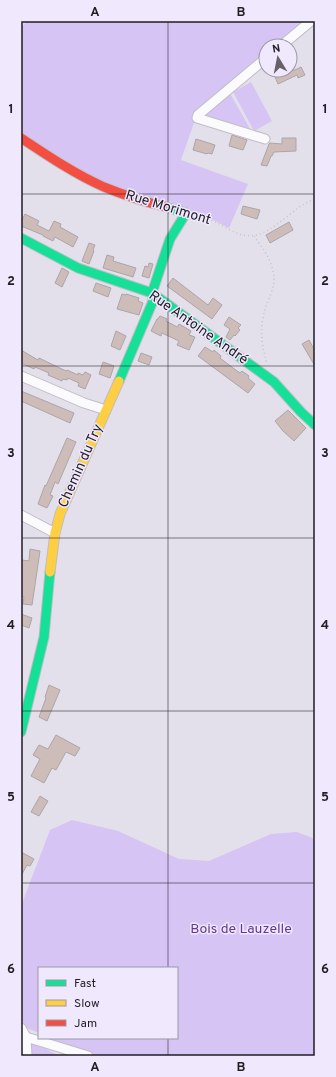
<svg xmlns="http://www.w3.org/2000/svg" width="336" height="1077" font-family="Overpass,sans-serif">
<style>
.green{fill:#d6c4f4}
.building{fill:#cebcb9;stroke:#aba6a9}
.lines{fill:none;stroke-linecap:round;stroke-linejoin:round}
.street-casing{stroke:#c0bdc5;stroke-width:11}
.fast-casing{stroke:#c0bdc5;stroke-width:11}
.slow-casing{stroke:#c0bdc5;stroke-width:11}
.jam-casing{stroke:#c0bdc5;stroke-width:11}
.path{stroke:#c4c3c7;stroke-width:1.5;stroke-dasharray:1 3;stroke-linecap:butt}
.street{stroke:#fbfafc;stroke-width:9}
.fast{stroke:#16e098;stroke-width:9}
.slow{stroke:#ffcf43;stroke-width:9}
.jam{stroke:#f24e42;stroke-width:9}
.grid{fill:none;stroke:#201d24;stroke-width:1;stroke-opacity:0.55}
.labels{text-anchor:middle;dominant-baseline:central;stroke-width:3;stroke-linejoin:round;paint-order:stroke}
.street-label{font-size:14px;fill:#201d24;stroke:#f0e8fd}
.park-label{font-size:14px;fill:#633895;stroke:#f0e8fd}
.neatline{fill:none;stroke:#201d24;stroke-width:1.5}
.grid-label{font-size:13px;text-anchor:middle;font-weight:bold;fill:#201d24}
</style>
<rect width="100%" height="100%" fill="#e3e0eb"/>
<path class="green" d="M27 21H307L277 46H266V55L227 88 253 134 196 117 181 160 248 184 229 228 203 215 179 209 107 185 21 134V28Z
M251 82 272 121 254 131 233 92Z
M72 820 118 831 179 859 209 861 271 834 297 832 315 839V1056H88L78 1053 48 1038H177V968H39V1033L27 1028 21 1019V906L50 830Z
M31 1041 59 1056H32Z"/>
<path class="building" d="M301 67 305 75 298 78 297 75 278 84 273 72 279 70H295Z
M232 135 247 140 243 150 229 146Z
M282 138H296V151L274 152 272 156H271L267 166 261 165 269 144 270 143 282 144Z
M196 139 215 145 212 154 208 153 207 154 193 150Z
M243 206 260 210 257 219 241 214Z
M25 214 39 221 37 225 49 231 54 221 61 224 60 227 78 237 73 247 55 237 53 241 43 236V235L21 226V222Z
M289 222 293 230 270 243 266 235Z
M89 243 95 245 93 250 94 251 89 264 82 261Z
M107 255 114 257 113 261 136 268 133 277 103 268Z
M149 263 153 264 149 278 142 276 145 266 148 267Z
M62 268 69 272 62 287 55 283Z
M173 278 208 305 213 298 222 305 212 319 167 286Z
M96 283 111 288 108 297 93 291Z
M122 294 126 295V294L139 298 138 301 143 303 139 315 117 309Z
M160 316 167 319 166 321 177 327 179 324 191 331 189 335 195 337 189 350 177 345 179 341 162 333 161 336 151 331 157 319H158Z
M229 317 241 325 238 328 240 330 235 336 234 335 230 340 226 337 230 329 224 325Z
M116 331 126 336 120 350 111 346Z
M309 340 315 351V366L302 344Z
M205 347 213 352 214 350 221 356 220 358 233 368 240 373 242 371 249 376 248 378 255 384 248 393 198 356Z
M21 350 38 360 39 358 66 371 67 370 78 375V373L83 375 85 372 91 375 85 389 78 386 79 383 68 378 67 380 63 379 62 381 48 375 49 373 35 367 34 369 21 363Z
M141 353 152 357 149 365 138 361Z
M103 362 114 366 110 378 99 374Z
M21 391 74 413 70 423 21 401Z
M288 410 306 428 294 441 283 431 275 421Z
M67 438 76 442 58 484 55 482 50 495 53 496 47 508 38 504 45 485 46 486Z
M30 549 40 551 32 605 23 604 24 597 21 596V568L22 560 29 561Z
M21 614 32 618 29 628 21 625Z
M49 685 60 690 47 721 39 717 46 698 45 697Z
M56 735 80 748 75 756 66 752 56 770 52 768 44 783 31 776 40 759 33 755 39 745 48 749Z
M40 796 48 801 39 816 31 812Z
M21 852 34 859 30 866 27 865 21 876Z"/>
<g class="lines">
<g class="street-casing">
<path id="street" d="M281 46 311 21
M265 139 197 118 198 115 266 58
M21 376 84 403 106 410
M21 515 55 533
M21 1028 26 1037 27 1056
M26 1037 88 1056"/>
</g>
<g class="fast-casing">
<path id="fast" d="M21 238 78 268 152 293 274 382 301 412 315 425
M119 381 153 301 152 293 170 239 186 213 166 207
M21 732 44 637 50 572"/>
</g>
<g class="slow-casing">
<path id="slow" d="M50 572 55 533 60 514 119 381"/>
</g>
<g class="jam-casing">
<path id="jam" d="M21 138C48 156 75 174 104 187 124 195 145 202 166 207"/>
</g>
<path class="path" d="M196 216C203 217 210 219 217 223 224 226 231 231 239 234 269 244 289 207 315 199
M254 236C263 249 274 262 274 280 274 289 269 298 266 306 259 330 261 341 267 364"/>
<use href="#street" class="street"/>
<use href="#fast" class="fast"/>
<use href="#slow" class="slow"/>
<use href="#jam" class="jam"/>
</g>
<path class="grid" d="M168 21V968M21 194H315M21 366H315M21 538H315M21 711H315M21 883H315M168 1038V1056"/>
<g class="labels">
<g class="street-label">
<text transform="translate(168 208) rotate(17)">Rue Morimont</text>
<text transform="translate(198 328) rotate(35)">Rue Antoine André</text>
<text transform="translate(81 466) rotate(-66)">Chemin du Try</text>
</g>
<g class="park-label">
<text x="241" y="929">Bois de Lauzelle</text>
</g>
</g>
<rect width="336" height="1077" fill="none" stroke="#f0e8fd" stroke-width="44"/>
<rect x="38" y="967" width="140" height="72" fill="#f0e8fd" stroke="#9d97a6"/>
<rect x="46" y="980" width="20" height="6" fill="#16e098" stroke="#9d97a6"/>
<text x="74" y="987" font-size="12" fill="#201d24">Fast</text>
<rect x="46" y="1000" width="20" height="6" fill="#ffcf43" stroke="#9d97a6"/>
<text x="74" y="1007" font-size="12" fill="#201d24">Slow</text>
<rect x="46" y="1020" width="20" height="6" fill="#f24e42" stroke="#9d97a6"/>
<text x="74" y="1027" font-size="12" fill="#201d24">Jam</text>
<g transform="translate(278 58) rotate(350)"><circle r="19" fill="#f0e8fd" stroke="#9d97a6"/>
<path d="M0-3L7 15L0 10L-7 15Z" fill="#64616a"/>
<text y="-6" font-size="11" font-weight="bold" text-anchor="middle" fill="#201d24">N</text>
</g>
<rect x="22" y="22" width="292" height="1033" class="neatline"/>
<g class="grid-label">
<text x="95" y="16">A</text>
<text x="241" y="16">B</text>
<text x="11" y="113">1</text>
<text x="325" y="113">1</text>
<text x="11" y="285">2</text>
<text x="325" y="285">2</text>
<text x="11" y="457">3</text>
<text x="325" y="457">3</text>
<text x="11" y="629">4</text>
<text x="325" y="629">4</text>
<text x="11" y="801">5</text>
<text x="325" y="801">5</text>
<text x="11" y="973">6</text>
<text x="325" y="973">6</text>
<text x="95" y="1071">A</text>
<text x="241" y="1071">B</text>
</g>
</svg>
